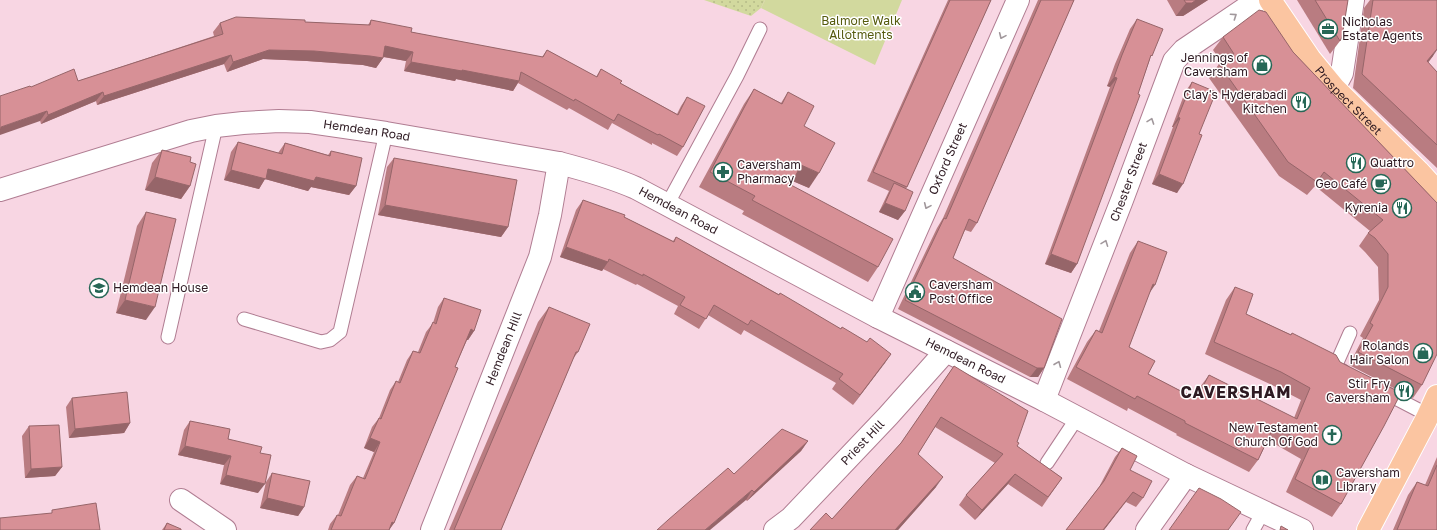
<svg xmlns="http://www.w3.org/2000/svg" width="1437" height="530" font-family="'Golos Text',sans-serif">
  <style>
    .park { fill: url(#park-dots) }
    .garden { fill: #d2d99e }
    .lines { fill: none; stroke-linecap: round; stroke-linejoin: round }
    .service-casing { stroke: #b07d92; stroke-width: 15 }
    .minor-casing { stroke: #b07d92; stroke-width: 24 }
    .tertiary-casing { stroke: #b07d92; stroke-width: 24 }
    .primary-casing { stroke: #fff; stroke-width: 24 }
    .service { stroke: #fff; stroke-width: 13 }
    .minor { stroke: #fff; stroke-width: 22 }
    .tertiary { stroke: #fff; stroke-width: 22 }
    .primary { stroke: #fbc5a1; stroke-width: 22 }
    .wall { fill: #b97c81 }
    .shaded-wall { fill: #966569 }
    .building { fill: #d79096; stroke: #966569 }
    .oneway { stroke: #a1989c }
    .labels { text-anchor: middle; stroke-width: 3; stroke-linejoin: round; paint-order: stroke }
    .park-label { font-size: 12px; fill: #555a0d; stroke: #fff }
    .poi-label { font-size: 12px; fill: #2e1a22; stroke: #fff; text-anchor: end }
    .street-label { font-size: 12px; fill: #2e1a22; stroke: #fff }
    .district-label { font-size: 16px; font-weight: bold; letter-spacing: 1px; fill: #2e1a22; stroke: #fff }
  </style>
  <defs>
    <pattern id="park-dots" width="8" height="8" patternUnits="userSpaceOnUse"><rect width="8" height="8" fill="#d2d99e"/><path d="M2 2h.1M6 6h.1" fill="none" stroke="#b5ba88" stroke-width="1.8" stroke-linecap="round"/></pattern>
  </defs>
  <rect width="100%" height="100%" fill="#f8d6e3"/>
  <polygon class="park" points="704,0 765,0 761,8 751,16"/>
  <polygon class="garden" points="765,0 902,0 875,65 761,8"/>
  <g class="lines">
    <defs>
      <g id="service">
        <polyline points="667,205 737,76 760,29"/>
        <polyline points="244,319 321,342 330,340 340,332 386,133"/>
        <polyline points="168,337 216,126"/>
        <polyline points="1343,371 1335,367 1350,333"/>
        <polyline points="1382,391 1428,415"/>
        <polyline points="1047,463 1077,418"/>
        <polyline points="1253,530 1263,512"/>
      </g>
      <g id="minor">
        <polyline points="1334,88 1342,73 1353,0"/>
        <path id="s1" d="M878,317l140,-317"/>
        <path id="s2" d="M1044,400l78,-200 52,-139 10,-11 74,-50"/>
        <polyline points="181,500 225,530"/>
        <path id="s3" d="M432,530l108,-273 10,-42 9,-52"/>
        <polyline points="1147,530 1186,475"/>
      </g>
      <g id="tertiary">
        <path id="s4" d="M0,190l191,-59 25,-5 27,-3 36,-2 31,1 76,11 173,30c27,7 52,14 77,25l242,129 166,83 142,75 116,55"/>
        <path id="s5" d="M775,530l16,-12 97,-102 58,-65"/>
      </g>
      <g id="primary">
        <path id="s6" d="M1270,0l40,59 24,29 84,83 19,21"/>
        <polyline points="1368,530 1426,420 1437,396"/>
      </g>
    </defs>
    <use href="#service" class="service-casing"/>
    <use href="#minor" class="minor-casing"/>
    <use href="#tertiary" class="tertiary-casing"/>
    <use href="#primary" class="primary-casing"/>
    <use href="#service" class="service"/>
    <use href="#minor" class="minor"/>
    <use href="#tertiary" class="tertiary"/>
    <use href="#primary" class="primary"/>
  </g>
  <g class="wall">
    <polygon points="948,0 991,0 906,189 905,211 898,220 879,212 889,191 867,181"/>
    <polygon points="1038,0 1074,0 977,223 971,232 965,230 953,258 1044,368 1038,377 1030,377 898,309 937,228 943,218"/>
    <polygon points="1167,0 1208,0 1183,16 1176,16"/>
    <polygon points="1297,0 1348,0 1340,41 1330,54"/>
    <polygon points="1370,0 1437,0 1433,56 1428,63 1437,72 1437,168 1353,88 1364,8"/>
    <polygon points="1137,19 1150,59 1077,264 1071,273 1045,264 1110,87 1107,86 1115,64 1130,29"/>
    <polygon points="371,20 411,32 542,57 547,50 596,77 601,69 620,83 677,114 681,106 687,97 683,147 677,156 652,143 652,145 612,123 608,130 569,108 567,110 518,83 513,91 456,79 455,81 404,71 406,61 383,57 383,58 376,68 363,65 307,61 263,59 227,72 224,64 97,105 96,101 41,124 31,87 78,81 214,36 213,32 220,23 305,22 368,25"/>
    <polygon points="1223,37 1293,52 1437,203 1422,385 1413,398 1349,365 1363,338 1360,336 1379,300 1378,267 1365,252 1359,246 1368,233 1370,231 1315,186 1307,195 1279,176 1209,78 1219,64 1222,63 1213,50"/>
    <polygon points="1192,82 1199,134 1177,193 1152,184 1173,127 1172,127 1185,92"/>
    <polygon points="754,89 781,103 788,92 804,126 809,188 793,181 791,185 878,267 868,282 742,214 744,211 699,187 744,104"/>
    <polygon points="238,142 278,153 285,143 328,155 331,151 356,186 349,195 311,187 308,191 265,179 259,189 224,180 231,152"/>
    <polygon points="162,150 190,162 190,186 181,199 145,190 152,163"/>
    <polygon points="394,158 508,227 501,237 378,215 387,167"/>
    <polygon points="583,200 624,217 673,241 676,237 841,329 891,354 853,405 832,389 836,383 744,330 741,335 708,315 699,329 674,314 678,306 637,284 636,285 603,269 602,271 560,257 576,210"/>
    <polygon points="146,212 146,320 116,313 137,226"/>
    <polygon points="1138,241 1149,294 1129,347 1148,374 1195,398 1200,387 1209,375 1294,418 1301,400 1272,385 1205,354 1226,300 1235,287 1246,314 1336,355 1341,504 1332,517 1286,492 1301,459 1268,440 1258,460 1249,472 1176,435 1177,434 1128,408 1127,411 1067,379 1087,342 1096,330 1099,331 1130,253"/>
    <polygon points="444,298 474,331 468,340 467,340 455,367 394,523 389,530 328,530 330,524 337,515 338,515 350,485 357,476 363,478 374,452 364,448 372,427 379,418 390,390 396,381 398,382 407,360 413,351 418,352 426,332 433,323 438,307"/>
    <polygon points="549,307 578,352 573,359 501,530 449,530 538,322"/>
    <polygon points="954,366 1017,442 1017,446 1062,478 1042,507 1008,484 975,520 959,505 966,495 995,463 935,427 918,454 936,487 898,530 810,530 832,519 901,443"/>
    <polygon points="72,398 130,423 124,433 69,438 66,407"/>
    <polygon points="190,421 260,453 258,493 220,484 224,465 178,455 184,430"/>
    <polygon points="29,426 62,467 55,476 25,478 22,436"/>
    <polygon points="808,441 801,451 747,501 746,500 734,474"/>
    <polygon points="1122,448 1130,470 1143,498 1136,507 1126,502 1104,530 1066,530 1099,487 1115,457"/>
    <polygon points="1437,457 1437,530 1393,530 1408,495 1417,482 1425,485"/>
    <polygon points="272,473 304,507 298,516 260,508 266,482"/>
    <polygon points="167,523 181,530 162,530"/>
  </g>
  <g class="shaded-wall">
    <polygon points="1196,0 1208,0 1183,16 1176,16 1186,3"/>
    <polygon points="385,46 413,52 406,61 379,56"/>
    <polygon points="1437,49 1437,50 1433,56 1417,75 1427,61"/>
    <polygon points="269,50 314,51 370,56 383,58 376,68 363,65 307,61 263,59 227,72 233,62"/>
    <polygon points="231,55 224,64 97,105 104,96"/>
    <polygon points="411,62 462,70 519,81 513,91 456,79 455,81 404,71"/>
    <polygon points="1114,77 1117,78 1110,87 1107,86"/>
    <polygon points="103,92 96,101 41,124 48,115"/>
    <polygon points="47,111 40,121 0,135 0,129 1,127"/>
    <polygon points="1178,117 1180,118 1173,127 1172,127"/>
    <polygon points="801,165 819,173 809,188 790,180"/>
    <polygon points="268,169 316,177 356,186 349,195 311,187 308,191 265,179 259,189 224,180 231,170"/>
    <polygon points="1159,174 1183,184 1177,193 1152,184"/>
    <polygon points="155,177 190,186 181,199 145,190"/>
    <polygon points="885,203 905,211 898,220 879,212"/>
    <polygon points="385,205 508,227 501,237 378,215"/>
    <polygon points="566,247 608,262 602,271 560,257"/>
    <polygon points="1051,254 1077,264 1071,273 1045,264"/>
    <polygon points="1153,284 1155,285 1146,298"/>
    <polygon points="125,300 155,307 146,320 116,313"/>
    <polygon points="471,329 474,331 468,340 464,339"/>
    <polygon points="891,354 885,363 853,405 860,395"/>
    <polygon points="1037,368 1044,368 1038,377 1030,377"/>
    <polygon points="130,423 124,433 69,438 75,429"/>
    <polygon points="370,438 380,442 374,452 364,448"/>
    <polygon points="808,441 801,451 747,501 754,492"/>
    <polygon points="185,446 231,456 224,465 178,455"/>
    <polygon points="62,467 55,476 25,478 31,469"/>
    <polygon points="1015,474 1008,484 975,520 982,510"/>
    <polygon points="226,475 265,484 258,493 220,484"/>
    <polygon points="943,477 936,487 898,530 895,530"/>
    <polygon points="752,490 746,500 710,530 705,530"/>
    <polygon points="1133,492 1104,530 1103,530"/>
    <polygon points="267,498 304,507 298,516 260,508"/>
    <polygon points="392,522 394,523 389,530 386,530"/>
  </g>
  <g class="building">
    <polygon points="950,0 991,0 907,187 873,172"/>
    <polygon points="1041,0 1074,0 977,223 969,219 953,258 1062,319 1044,368 1037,368 905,300 944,218 946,219"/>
    <polygon points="1184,0 1196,0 1192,3 1186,3"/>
    <polygon points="1315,0 1348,0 1342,37 1340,41"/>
    <polygon points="1373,0 1437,0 1437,49 1427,61 1437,72 1437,145 1362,74"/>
    <polygon points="1259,10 1266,12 1293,52 1437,203 1437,354 1422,385 1358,352 1373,325 1370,323 1388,287 1388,254 1375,238 1368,233 1383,220 1324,172 1317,182 1288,162 1219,64 1234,54 1223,37"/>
    <polygon points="236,17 305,20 305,22 370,25 371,20 412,28 411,32 543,57 547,50 597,77 601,69 622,81 620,83 678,115 687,97 705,106 683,147 659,134 658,135 618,114 614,121 575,99 574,101 521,72 519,81 462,70 462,71 411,62 413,52 385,46 383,58 370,56 314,51 269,50 233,62 231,55 104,96 103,92 48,115 47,111 1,127 1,129 0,129 0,96 30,86 31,87 74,69 78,81 223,34 220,23"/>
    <polygon points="1137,19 1163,29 1152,56 1151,55 1138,94 1140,95 1077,264 1051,254 1117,78 1114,77 1122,55"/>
    <polygon points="1192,82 1216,92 1199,134 1202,135 1183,184 1159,174 1180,118 1178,117"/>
    <polygon points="754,89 782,104 788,92 814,106 804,126 835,143 819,173 801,165 791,185 893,239 878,267 752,200 755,196 710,172"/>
    <polygon points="238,142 282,154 285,143 330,156 331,151 362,158 356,186 316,177 314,181 268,169 266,179 231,170"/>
    <polygon points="162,150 191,157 190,162 196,164 190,186 155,177"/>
    <polygon points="394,158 517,180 508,227 385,205"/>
    <polygon points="894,183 913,192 905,211 885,203"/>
    <polygon points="583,200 625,215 624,217 674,242 676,237 779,295 780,293 841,329 842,327 867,342 870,338 891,354 860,395 839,379 843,374 751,320 748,325 714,305 706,319 680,305 685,297 643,274 643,276 609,259 608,262 566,247"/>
    <polygon points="146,212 176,219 155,307 125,300"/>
    <polygon points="1138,241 1167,252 1155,285 1153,284 1129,347 1155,361 1148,374 1196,399 1209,375 1297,419 1310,388 1281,372 1214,342 1235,287 1253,294 1246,314 1291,335 1292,333 1336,355 1340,362 1401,393 1384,426 1341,504 1295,479 1310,446 1274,426 1258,460 1185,423 1185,421 1137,396 1135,399 1076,367 1096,330 1102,333"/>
    <polygon points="444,298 481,310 474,331 471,329 455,367 458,368 394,523 392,522 389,530 331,530 337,515 341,516 357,476 365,479 380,442 370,438 379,418 381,419 396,381 400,383 413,351 420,353 433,322 436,324"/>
    <polygon points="549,307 590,324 578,352 576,352 501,530 454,530"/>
    <polygon points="954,366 1028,411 1017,442 1019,443 1017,446 1062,478 1048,497 1015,474 982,510 966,495 1003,454 941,417 918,454 943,477 895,530 810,530 826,513 832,519 901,443"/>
    <polygon points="127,392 130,423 75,429 72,398"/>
    <polygon points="190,421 230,429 228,439 262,447 260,453 271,455 265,484 226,475 231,456 185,446"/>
    <polygon points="59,425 62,467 31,469 29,426"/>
    <polygon points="782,429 808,441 754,492 752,490 705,530 657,530 668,520 728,468 734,474"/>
    <polygon points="1122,448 1137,456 1130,470 1152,481 1143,498 1133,492 1103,530 1066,530 1104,481"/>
    <polygon points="1437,465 1437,530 1397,530 1417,482 1428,486"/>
    <polygon points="272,473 310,481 304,507 267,498"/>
    <polygon points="1199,488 1221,499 1241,512 1228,530 1169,530"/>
    <polygon points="96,503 100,530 0,530 0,518 52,513 52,510"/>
    <polygon points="167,523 181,529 181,530 164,530"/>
    <polygon points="1281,526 1288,530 1280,530"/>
  </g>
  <defs><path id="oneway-chevron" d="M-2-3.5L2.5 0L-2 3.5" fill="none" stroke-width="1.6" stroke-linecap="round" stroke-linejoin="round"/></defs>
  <g class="oneway">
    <use href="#oneway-chevron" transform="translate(1234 16) rotate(-34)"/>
    <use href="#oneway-chevron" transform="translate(1002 36) rotate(114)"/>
    <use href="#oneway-chevron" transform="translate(1151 121) rotate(-70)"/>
    <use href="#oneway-chevron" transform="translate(927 206) rotate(114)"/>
    <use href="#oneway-chevron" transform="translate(1105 243) rotate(-69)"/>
    <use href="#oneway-chevron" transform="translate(1058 364) rotate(-68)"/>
  </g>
  <defs>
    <symbol id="office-ring" viewBox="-11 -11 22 22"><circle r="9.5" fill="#fff" stroke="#266756" stroke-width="1.5"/><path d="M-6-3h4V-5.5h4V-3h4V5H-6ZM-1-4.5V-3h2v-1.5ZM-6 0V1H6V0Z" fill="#266756"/></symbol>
    <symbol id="shop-ring" viewBox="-11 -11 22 22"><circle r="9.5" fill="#fff" stroke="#266756" stroke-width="1.5"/><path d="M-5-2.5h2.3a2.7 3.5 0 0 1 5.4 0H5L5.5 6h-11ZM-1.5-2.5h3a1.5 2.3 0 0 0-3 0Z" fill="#266756"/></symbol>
    <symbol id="restaurant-ring" viewBox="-11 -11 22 22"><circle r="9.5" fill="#fff" stroke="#266756" stroke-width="1.5"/><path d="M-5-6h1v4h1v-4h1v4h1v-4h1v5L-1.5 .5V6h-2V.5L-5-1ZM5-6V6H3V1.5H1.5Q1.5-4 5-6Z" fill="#266756"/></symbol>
    <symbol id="pharmacy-ring" viewBox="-11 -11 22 22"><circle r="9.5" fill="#fff" stroke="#266756" stroke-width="1.5"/><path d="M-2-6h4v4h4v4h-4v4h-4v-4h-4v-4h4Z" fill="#266756"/></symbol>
    <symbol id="cafe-ring" viewBox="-11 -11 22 22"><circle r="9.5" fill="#fff" stroke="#266756" stroke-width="1.5"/><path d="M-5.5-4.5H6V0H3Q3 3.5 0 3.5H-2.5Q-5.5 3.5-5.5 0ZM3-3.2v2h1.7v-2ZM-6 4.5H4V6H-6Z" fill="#266756"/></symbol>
    <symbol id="school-ring" viewBox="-11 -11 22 22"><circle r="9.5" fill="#fff" stroke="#266756" stroke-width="1.5"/><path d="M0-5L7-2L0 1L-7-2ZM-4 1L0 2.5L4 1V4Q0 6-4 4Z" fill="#266756"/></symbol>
    <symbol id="civic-ring" viewBox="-11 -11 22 22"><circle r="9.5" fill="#fff" stroke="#266756" stroke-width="1.5"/><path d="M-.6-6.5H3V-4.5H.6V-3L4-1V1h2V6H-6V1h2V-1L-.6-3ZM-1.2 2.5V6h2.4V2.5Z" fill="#266756"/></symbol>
    <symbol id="church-ring" viewBox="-11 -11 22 22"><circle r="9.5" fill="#fff" stroke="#266756" stroke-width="1.5"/><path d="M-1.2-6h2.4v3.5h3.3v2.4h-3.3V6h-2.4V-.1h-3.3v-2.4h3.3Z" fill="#266756"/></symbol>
    <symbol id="library-ring" viewBox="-11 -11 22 22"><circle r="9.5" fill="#fff" stroke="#266756" stroke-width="1.5"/><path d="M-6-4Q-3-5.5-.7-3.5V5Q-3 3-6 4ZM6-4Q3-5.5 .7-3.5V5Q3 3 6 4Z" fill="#266756"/></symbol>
  </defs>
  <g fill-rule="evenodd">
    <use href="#office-ring" x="1317" y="18" width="22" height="22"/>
    <use href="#shop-ring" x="1251" y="54" width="22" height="22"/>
    <use href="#restaurant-ring" x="1290" y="91" width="22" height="22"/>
    <use href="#restaurant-ring" x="1345" y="152" width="22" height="22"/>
    <use href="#pharmacy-ring" x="712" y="161" width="22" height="22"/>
    <use href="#cafe-ring" x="1370" y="173" width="22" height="22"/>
    <use href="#restaurant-ring" x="1391" y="197" width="22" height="22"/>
    <use href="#school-ring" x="88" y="277" width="22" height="22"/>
    <use href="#civic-ring" x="904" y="281" width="22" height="22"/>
    <use href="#shop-ring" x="1412" y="342" width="22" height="22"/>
    <use href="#restaurant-ring" x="1393" y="380" width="22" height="22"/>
    <use href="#church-ring" x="1321" y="424" width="22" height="22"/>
    <use href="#library-ring" x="1311" y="469" width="22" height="22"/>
  </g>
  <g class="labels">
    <g class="park-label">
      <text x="861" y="25">Balmore Walk<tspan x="861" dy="14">Allotments</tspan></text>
    </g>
    <g class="poi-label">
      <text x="1342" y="26" text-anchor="start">Nicholas<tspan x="1342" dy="14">Estate Agents</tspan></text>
      <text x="1248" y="62">Jennings of<tspan x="1248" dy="14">Caversham</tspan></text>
      <text x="1287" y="99">Clay's Hyderabadi<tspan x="1287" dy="14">Kitchen</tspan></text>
      <text x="1370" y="167" text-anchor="start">Quattro</text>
      <text x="737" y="169" text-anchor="start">Caversham<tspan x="737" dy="14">Pharmacy</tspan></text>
      <text x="1367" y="188">Geo Café</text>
      <text x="1388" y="212">Kyrenia</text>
      <text x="929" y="289" text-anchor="start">Caversham<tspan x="929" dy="14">Post Office</tspan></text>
      <text x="113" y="292" text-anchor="start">Hemdean House</text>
      <text x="1409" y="350">Rolands<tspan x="1409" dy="14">Hair Salon</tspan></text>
      <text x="1390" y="388">Stir Fry<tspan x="1390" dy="14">Caversham</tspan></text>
      <text x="1318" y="432">New Testament<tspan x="1318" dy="14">Church Of God</tspan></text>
      <text x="1336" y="477" text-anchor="start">Caversham<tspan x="1336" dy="14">Library</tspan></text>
    </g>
    <g class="street-label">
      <text dy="4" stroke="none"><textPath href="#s6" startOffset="128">Prospect Street</textPath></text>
      <text dy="4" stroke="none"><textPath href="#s4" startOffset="377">Hemdean Road</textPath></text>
      <text dy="4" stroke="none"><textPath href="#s1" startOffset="173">Oxford Street</textPath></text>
      <text dy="4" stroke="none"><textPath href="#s2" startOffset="234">Chester Street</textPath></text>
      <text dy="4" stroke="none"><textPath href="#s4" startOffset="701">Hemdean Road</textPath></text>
      <text dy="4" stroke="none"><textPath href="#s3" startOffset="195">Hemdean Hill</textPath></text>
      <text dy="4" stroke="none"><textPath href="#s4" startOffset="1025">Hemdean Road</textPath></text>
      <text dy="4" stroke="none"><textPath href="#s5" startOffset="124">Priest Hill</textPath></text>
    </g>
    <g class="district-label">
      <text x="1236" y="398">CAVERSHAM</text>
    </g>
  </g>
</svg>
